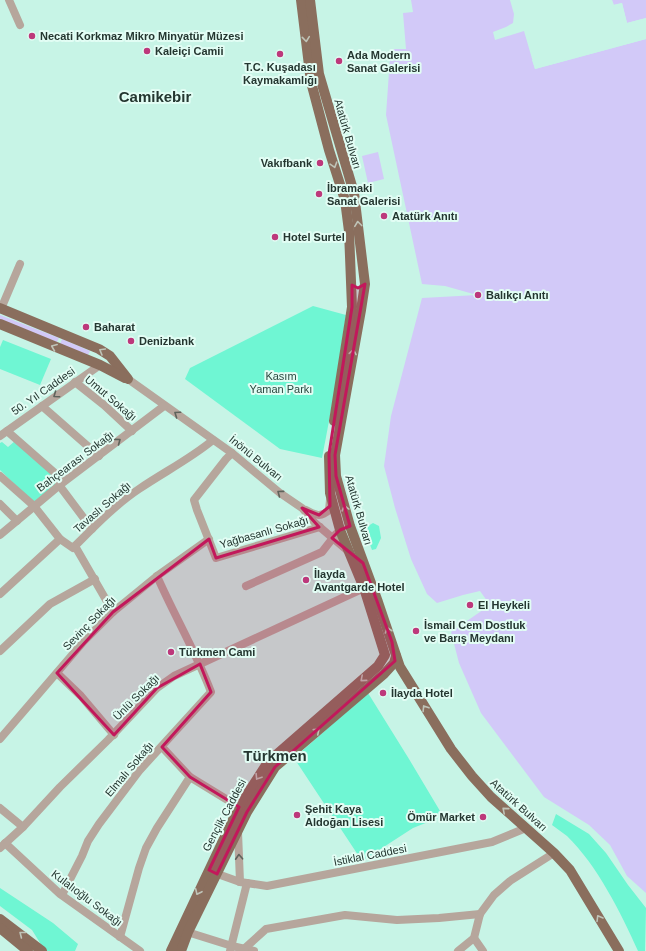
<svg xmlns="http://www.w3.org/2000/svg" width="646" height="951" font-family="Helvetica,sans-serif">
  <style>
    .green { fill: #6ff6d3 }
    .water { fill: #d2c9f8 }
    .pier { fill: #c7f4e6 }
    .lines { fill: none; stroke-linecap: round; stroke-linejoin: round }
    .minor { stroke: #b6a69c; stroke-width: 8 }
    .major { stroke: #8a6e5d; stroke-width: 10 }
    .oneway { stroke: #bfc4b8 }
    .oneway2 { stroke: #5e635b }
    .marked { fill: #c2185b; fill-opacity: 0.2; stroke: #c2185b; stroke-width: 3; stroke-linejoin: round }
    .poi-dot { fill: #bd387b; stroke: #e2fdf4; stroke-width: 1.5 }
    .labels { text-anchor: middle; stroke-width: 4; stroke-linejoin: round; paint-order: stroke }
    .poi-label { font-size: 11px; font-weight: bold; fill: #243630; stroke: #e2fdf4; text-anchor: start }
    .street-label { font-size: 11px; fill: #243630; stroke: #e2fdf4 }
    .park-label { font-size: 11px; fill: #2b4840; stroke: #e2fdf4 }
    .district-label { font-size: 15px; font-weight: bold; fill: #243630; stroke: #e2fdf4 }
  </style>
  <rect width="100%" height="100%" fill="#c7f4e6"/>
  <g class="green">
    <polygon points="313,306 346,315 333,400 322,458 280,449 185,379 190,368"/>
    <polygon points="3,340 51,359 40,385 0,369 0,347"/>
    <polygon points="15,441 60,481 34,503 0,470 0,443 2,442 8,447"/>
    <polygon points="373,523 379,526 381,538 376,549 372,550 365,531 368,526"/>
    <polygon points="368,693 409,759 443,816 413,828 362,861 294,758"/>
    <path d="M556,814l33,20 17,19 22,32 18,23 -1,43h-7c-17,-38 -41,-86 -71,-115 -5,-4 -10,-7 -15,-11z"/>
    <polygon points="0,888 53,923 78,944 75,951 45,951 32,930 0,906"/>
  </g>
  <g class="water">
    <polygon points="411,0 510,0 514,14 513,23 506,27 493,32 495,40 524,31 535,69 646,39 646,893 627,876 610,845 589,825 544,797 481,713 459,663 451,632 490,605 480,591 463,595 437,603 427,594 411,559 395,508 384,466 391,416 422,298 477,295 445,286 422,284 386,115 390,58 393,49 406,49 403,13 413,12"/>
    <polygon points="612,0 646,0 646,18 627,23 622,3 613,5"/>
    <polygon points="378,152 384,179 368,183 362,156"/>
    <polygon points="0,315 59,338 57,342 0,320"/>
    <polygon points="62,339 90,351 88,355 60,344"/>
  </g>
  <g class="pier">
    <polygon points="610,0 612,0 614,5 622,3 627,23 646,18 646,20 626,25 621,6 612,7"/>
    <polygon points="646,37 646,39 535,69 532,60 534,60 536,67"/>
  </g>
  <g class="lines">
    <g class="minor">
      <polyline points="9,0 20,25"/>
      <polyline points="1,309 20,264"/>
      <polyline points="128,379 232,453 280,493 302,508 315,523 348,551"/>
      <polyline points="75,382 104,405 132,431"/>
      <polyline points="42,406 99,456"/>
      <polyline points="7,431 64,481"/>
      <polyline points="0,436 100,365"/>
      <polyline points="232,453 226,459 194,500 197,510 216,558 320,527"/>
      <path d="M0,476l34,30 26,33 13,9c21,-21 42,-43 66,-59 25,-17 51,-30 74,-49"/>
      <polyline points="59,485 92,529"/>
      <polyline points="0,504 17,521"/>
      <path d="M306,510c9,5 15,8 23,0l1,-10"/>
      <polyline points="0,535 61,484 164,406"/>
      <polyline points="75,546 113,612"/>
      <polyline points="246,586 322,552 336,534"/>
      <polyline points="0,594 60,539"/>
      <polyline points="0,651 50,604 95,579"/>
      <polyline points="57,673 81,696 114,735"/>
      <polyline points="0,739 84,641 113,612 157,576 209,539"/>
      <polyline points="162,747 190,777"/>
      <polyline points="0,808 23,827"/>
      <polyline points="238,832 240,882"/>
      <polyline points="5,843 60,894 140,951"/>
      <polyline points="0,848 23,827 60,787 108,740 157,688 174,676 364,588"/>
      <polyline points="212,872 240,882 267,886 492,842 526,828"/>
      <path d="M62,895l20,-39 6,-15 11,-17 40,-53 72,-79c-15,-40 -37,-77 -54,-116"/>
      <polyline points="184,931 232,946 254,951"/>
      <polyline points="120,937 139,868 146,848 157,828 190,777 239,807"/>
      <polyline points="474,938 483,951"/>
      <polyline points="244,949 266,929 345,915 397,920 439,918 480,914"/>
      <polyline points="230,951 247,883"/>
      <polyline points="458,951 474,938 480,914 494,895 510,881 554,853"/>
    </g>
    <g class="major">
      <polyline points="301,0 311,82 329,150 345,200 349,231 352,307 334,421"/>
      <polyline points="310,0 319,74 354,193 364,276 365,284 361,310 335,455 336,476 350,526 378,602 400,667 451,749 472,776 491,797 554,853 570,870 619,951"/>
      <polyline points="0,308 99,349 110,356 128,379"/>
      <polyline points="0,324 100,365 125,378"/>
      <polyline points="0,919 42,951"/>
      <polyline points="0,928 28,951"/>
      <polyline points="171,951 239,807 268,762 378,666 385,655 364,588 340,530 330,493 329,456"/>
      <polyline points="181,951 188,932 247,812 275,767 384,674 394,663 396,656"/>
    </g>
  </g>
  <defs><path id="oneway-chevron" d="M-2-3.5L2.5 0L-2 3.5" fill="none" stroke-width="1.6" stroke-linecap="round" stroke-linejoin="round"/></defs>
  <g class="oneway">
    <use href="#oneway-chevron" transform="translate(306 39) rotate(84)"/>
    <use href="#oneway-chevron" transform="translate(334 165) rotate(73)"/>
    <use href="#oneway-chevron" transform="translate(358 224) rotate(-97)"/>
    <use href="#oneway-chevron" transform="translate(54 347) rotate(-158)"/>
    <use href="#oneway-chevron" transform="translate(102 351) rotate(-150)"/>
    <use href="#oneway-chevron" transform="translate(353 352) rotate(-80)"/>
    <use href="#oneway-chevron" transform="translate(345 508) rotate(-105)"/>
    <use href="#oneway-chevron" transform="translate(388 630) rotate(-109)"/>
    <use href="#oneway-chevron" transform="translate(363 679) rotate(139)"/>
    <use href="#oneway-chevron" transform="translate(425 708) rotate(-122)"/>
    <use href="#oneway-chevron" transform="translate(317 731) rotate(-40)"/>
    <use href="#oneway-chevron" transform="translate(258 777) rotate(122)"/>
    <use href="#oneway-chevron" transform="translate(505 810) rotate(-139)"/>
    <use href="#oneway-chevron" transform="translate(198 892) rotate(115)"/>
    <use href="#oneway-chevron" transform="translate(599 918) rotate(-121)"/>
    <use href="#oneway-chevron" transform="translate(22 934) rotate(-142)"/>
  </g>
  <g class="oneway2">
    <use href="#oneway-chevron" transform="translate(56 395) rotate(145)"/>
    <use href="#oneway-chevron" transform="translate(177 414) rotate(-145)"/>
    <use href="#oneway-chevron" transform="translate(118 441) rotate(-37)"/>
    <use href="#oneway-chevron" transform="translate(280 493) rotate(-143)"/>
    <use href="#oneway-chevron" transform="translate(239 857) rotate(-93)"/>
  </g>
  <path class="marked" d="M365,284l-30,171 1,21 14,50 -10,4 -8,8 31,25 29,79 3,19 -120,106 -28,45 -30,62 -8,-4 30,-63 -49,-30 -28,-30 49,-55 -11,-28 -43,24 -43,47 -57,-62 56,-61 96,-73 7,19 103,-31 -17,-19 17,7 11,-9 -1,-52 23,-147v-22l6,3z"/>
  <g class="poi-dot">
    <circle cx="32" cy="36" r="4"/>
    <circle cx="147" cy="51" r="4"/>
    <circle cx="280" cy="54" r="4"/>
    <circle cx="339" cy="61" r="4"/>
    <circle cx="320" cy="163" r="4"/>
    <circle cx="319" cy="194" r="4"/>
    <circle cx="384" cy="216" r="4"/>
    <circle cx="275" cy="237" r="4"/>
    <circle cx="478" cy="295" r="4"/>
    <circle cx="86" cy="327" r="4"/>
    <circle cx="131" cy="341" r="4"/>
    <circle cx="306" cy="580" r="4"/>
    <circle cx="470" cy="605" r="4"/>
    <circle cx="416" cy="631" r="4"/>
    <circle cx="171" cy="652" r="4"/>
    <circle cx="383" cy="693" r="4"/>
    <circle cx="297" cy="815" r="4"/>
    <circle cx="483" cy="817" r="4"/>
  </g>
  <g class="labels">
    <g class="poi-label">
      <text x="40" y="40">Necati Korkmaz Mikro Minyatür Müzesi</text>
      <text x="155" y="55">Kaleiçi Camii</text>
      <text x="347" y="59">Ada Modern<tspan x="347" dy="13">Sanat Galerisi</tspan></text>
      <text x="280" y="71" text-anchor="middle">T.C. Kuşadası<tspan x="280" dy="13">Kaymakamlığı</tspan></text>
      <text x="312" y="167" text-anchor="end">Vakıfbank</text>
      <text x="327" y="192">İbramaki<tspan x="327" dy="13">Sanat Galerisi</tspan></text>
      <text x="392" y="220">Atatürk Anıtı</text>
      <text x="283" y="241">Hotel Surtel</text>
      <text x="486" y="299">Balıkçı Anıtı</text>
      <text x="94" y="331">Baharat</text>
      <text x="139" y="345">Denizbank</text>
      <text x="314" y="578">İlayda<tspan x="314" dy="13">Avantgarde Hotel</tspan></text>
      <text x="478" y="609">El Heykeli</text>
      <text x="424" y="629">İsmail Cem Dostluk<tspan x="424" dy="13">ve Barış Meydanı</tspan></text>
      <text x="179" y="656">Türkmen Cami</text>
      <text x="391" y="697">İlayda Hotel</text>
      <text x="305" y="813">Şehit Kaya<tspan x="305" dy="13">Aldoğan Lisesi</tspan></text>
      <text x="475" y="821" text-anchor="end">Ömür Market</text>
    </g>
    <g class="street-label">
      <text transform="translate(348 134) rotate(74)" y="4">Atatürk Bulvarı</text>
      <text transform="translate(43 391) rotate(-35)" y="4">50. Yıl Caddesi</text>
      <text transform="translate(111 398) rotate(40)" y="4">Umut Sokağı</text>
      <text transform="translate(256 458) rotate(39)" y="4">İnönü Bulvarı</text>
      <text transform="translate(75 461) rotate(-37)" y="4">Bahçearası Sokağı</text>
      <text transform="translate(102 507) rotate(-41)" y="4">Tavaslı Sokağı</text>
      <text transform="translate(359 510) rotate(74)" y="4">Atatürk Bulvarı</text>
      <text transform="translate(264 532) rotate(-16)" y="4">Yağbasanlı Sokağı</text>
      <text transform="translate(89 623) rotate(-46)" y="4">Sevinç Sokağı</text>
      <text transform="translate(136 697) rotate(-45)" y="4">Ünlü Sokağı</text>
      <text transform="translate(129 769) rotate(-50)" y="4">Elmalı Sokağı</text>
      <text transform="translate(519 805) rotate(42)" y="4">Atatürk Bulvarı</text>
      <text transform="translate(224 815) rotate(-62)" y="4">Gençlik Caddesi</text>
      <text transform="translate(370 855) rotate(-11)" y="4">İstiklal Caddesi</text>
      <text transform="translate(87 898) rotate(37)" y="4">Kulalıoğlu Sokağı</text>
    </g>
    <g class="park-label">
      <text x="281" y="380">Kasım<tspan x="281" dy="13">Yaman Parkı</tspan></text>
    </g>
    <g class="district-label">
      <text x="155" y="102">Camikebir</text>
      <text x="275" y="761">Türkmen</text>
    </g>
  </g>
</svg>
